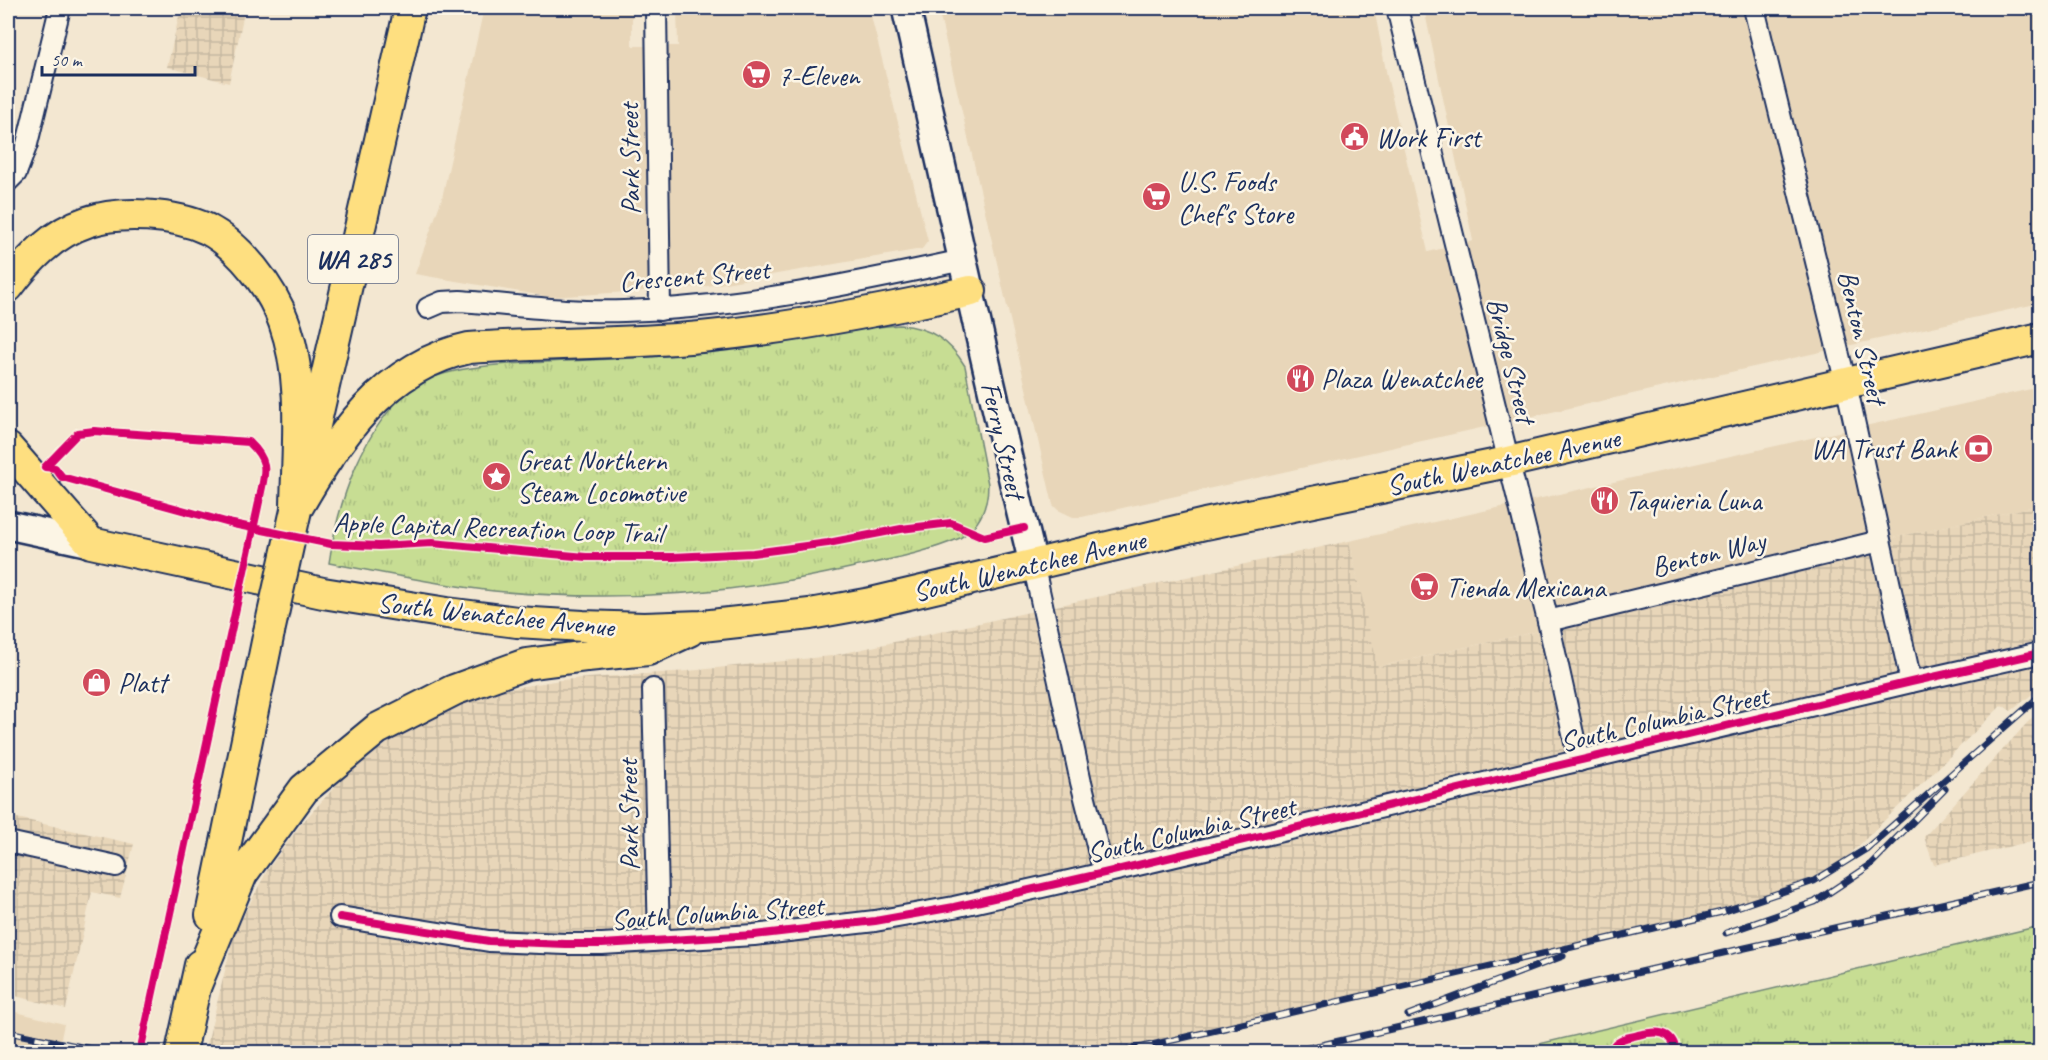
<svg xmlns="http://www.w3.org/2000/svg" width="2048" height="1060" font-family="Caveat,sans-serif">
  <style>
    .built { fill: #e8d6b9 }
    .industrial { fill: url(#industrial-grid) }
    .park { fill: url(#park-tufts); stroke: #718678; stroke-width: 1.5 }
    .lines { fill: none; stroke-linecap: round; stroke-linejoin: round }
    .minor-casing { stroke: #1b2f5e; stroke-width: 24 }
    .secondary-casing { stroke: #1b2f5e; stroke-width: 32 }
    .primary-casing { stroke: #1b2f5e; stroke-width: 34 }
    .minor { stroke: #fcf5e5; stroke-width: 20 }
    .secondary { stroke: #fcf5e5; stroke-width: 27 }
    .primary { stroke: #fedf80; stroke-width: 30 }
    .rail-casing { stroke: #1b2f5e; stroke-width: 7 }
    .rail { stroke: #fcf5e5; stroke-width: 4.5; stroke-dasharray: 14; stroke-linecap: butt }
    .primary-bridge-casing { stroke: #1b2f5e; stroke-width: 34; stroke-linecap: butt }
    .primary-bridge { stroke: #fedf80; stroke-width: 30 }
    .cycleway-casing { stroke: #fcf5e5; stroke-width: 11 }
    .cycleway { stroke: #d6006c; stroke-width: 8 }
    .labels { text-anchor: middle; stroke-width: 5; stroke-linejoin: round; paint-order: stroke }
    .shield { fill: #fcf5e5; stroke: #5e6a86; stroke-width: 1.5 }
    .shield-label { font-size: 27px; font-weight: bold; fill: #1b2f5e }
    .poi-label { font-size: 28px; fill: #1b2f5e; stroke: #fcf5e5; text-anchor: start }
    .street-label { font-size: 28px; fill: #1b2f5e; stroke: #fcf5e5 }
  </style>
  <defs>
    <pattern id="industrial-grid" width="8" height="8" patternUnits="userSpaceOnUse" patternTransform="scale(1.5)"><rect width="8" height="8" fill="#e8d6b9"/><path d="M0 4h8M4 0v8" fill="none" stroke="#c6b8a1"/></pattern>
    <pattern id="park-tufts" width="24" height="20" patternUnits="userSpaceOnUse" patternTransform="scale(1.5)"><rect width="24" height="20" fill="#c7dd93"/><path d="M3 7l-1-3M5 7V3M7 7l1-3M15 17l-1-3M17 17v-4M19 17l1-3" fill="none" stroke="#aabe81"/></pattern>
  </defs>
  <rect width="100%" height="100%" fill="#f3e7d1"/>
  <filter id="ink" filterUnits="userSpaceOnUse"><feTurbulence type="fractalNoise" baseFrequency=".0167" numOctaves="2"/><feDisplacementMap in="SourceGraphic" scale="12" xChannelSelector="R" yChannelSelector="G"/><feConvolveMatrix kernelMatrix="1 2 1 2 8 2 1 2 1" color-interpolation-filters="sRGB"/></filter>
  <g filter="url(#ink)">
    <g class="built">
      <polygon points="484,8 632,8 632,46 678,46 677,8 869,8 928,241 922,249 702,287 550,297 415,274 442,198"/>
      <polygon points="938,8 1374,8 1387,76 1428,252 1473,241 1424,8 2040,8 2040,303 1082,517 1073,517 1058,510 1053,505"/>
      <polygon points="2040,387 2040,505 1564,612 1566,625 1377,667 1349,541"/>
      <polygon points="8,1010 64,1024 58,1052 8,1052"/>
    </g>
    <g class="industrial">
      <polygon points="181,8 245,8 229,83 167,67"/>
      <polygon points="2040,505 2040,688 2011,711 2002,705 1833,871 1726,909 1109,1052 205,1052 232,942 242,918 268,869 302,823 342,779 391,740 445,710 501,690 560,680 688,671 831,656 1349,541 1378,667 1566,625 1563,612"/>
      <polygon points="2040,711 2040,839 1934,865 1924,837 2027,723"/>
      <polygon points="8,816 134,844 120,898 92,892 66,1009 8,994"/>
    </g>
    <g class="park">
      <path d="M900,325c30,2 50,16 65,41l23,118c0,24 -8,42 -28,54 -34,15 -74,22 -110,30 -116,27 -237,34 -356,23 -55,-6 -110,-18 -165,-28 9,-61 34,-138 85,-176 31,-22 96,-23 133,-25 55,-3 110,-4 164,-10 63,-7 126,-23 189,-27z"/>
      <polygon points="2040,926 2040,1052 1505,1052"/>
    </g>
    <g class="lines">
      <defs>
        <g id="minor">
          <polyline points="656,8 660,310"/>
          <polyline points="1397,8 1548,621 1579,761"/>
          <polyline points="1754,8 1846,384 1911,682"/>
          <polyline points="8,181 16,173 27,144 60,8"/>
          <path d="M428,308l14,-6 18,-1c54,4 110,12 164,10 116,-3 227,-27 339,-51"/>
          <polyline points="1033,563 1081,782 1104,873"/>
          <polyline points="1548,621 1880,541"/>
          <polyline points="653,689 659,940"/>
          <polyline points="8,842 116,866"/>
          <polyline points="340,917 489,941 566,944 602,944 754,935 875,921 954,907 1104,873 1911,682 2040,653"/>
        </g>
        <g id="secondary">
          <path d="M906,8c42,185 82,371 127,555"/>
          <polyline points="8,525 91,543"/>
        </g>
        <g id="primary">
          <path d="M8,287c20,-27 45,-54 79,-65 33,-12 88,-8 120,7 33,17 65,59 77,93 21,58 13,125 12,185"/>
          <polyline points="8,448 91,543 323,593 447,613 517,622 583,626 644,628 702,626 810,614 871,603 1205,524 1508,462 2040,338"/>
          <polyline points="309,452 410,8"/>
          <path d="M296,510c41,-71 87,-144 173,-162 78,-5 155,-4 232,-11 92,-9 180,-26 270,-46"/>
          <polyline points="211,915 269,632"/>
          <polyline points="196,985 242,874 304,789 377,729 454,690 526,664 587,656 648,650 689,631"/>
          <polyline points="181,1052 200,965"/>
        </g>
      </defs>
      <use href="#minor" class="minor-casing"/>
      <use href="#secondary" class="secondary-casing"/>
      <use href="#primary" class="primary-casing"/>
      <use href="#minor" class="minor"/>
      <use href="#secondary" class="secondary"/>
      <use href="#primary" class="primary"/>
      <defs>
        <g id="rail">
          <polyline points="1726,933 1815,902 1869,866 1945,789"/>
          <polyline points="1408,1015 1563,956"/>
          <polyline points="8,1032 106,1052"/>
          <polyline points="1111,1052 1143,1047 1722,912 1814,881 1866,849 2040,696"/>
          <polyline points="1291,1052 1745,948 2040,882"/>
        </g>
      </defs>
      <use href="#rail" class="rail-casing"/>
      <use href="#rail" class="rail"/>
      <defs>
        <polyline id="primary-bridge" points="269,632 296,510"/>
      </defs>
      <use href="#primary-bridge" class="primary-bridge-casing"/>
      <use href="#primary-bridge" class="primary-bridge"/>
      <defs>
        <g id="cycleway">
          <polyline points="340,917 489,941 566,944 602,944 754,935 875,921 954,907 1104,873 1911,682 2040,653"/>
          <path d="M140,1052c40,-183 79,-367 119,-550 5,-29 13,-38 -10,-60l-155,-11 -16,2 -33,34 10,1 7,9 171,47 98,20 48,2 53,-3 154,14h87l80,-4 75,-10 73,-14 50,-6 33,14 40,-9"/>
          <path d="M1610,1052c2,-4 4,-9 9,-11 5,-4 13,-4 19,-6 17,-4 35,-6 38,17"/>
        </g>
      </defs>
      <use href="#cycleway" class="cycleway-casing"/>
      <use href="#cycleway" class="cycleway"/>
    </g>
  </g>
  <defs>
    <symbol id="supermarket-disc" viewBox="-11 -11 22 22"><circle r="9.5" fill="#d1495b" stroke="#fcf5e5"/><path d="M-6-5.5h2.5l.6 2H6L4.5 2H-2.5L-4.4-4H-6ZM-1.5 3.2a1.3 1.3 0 1 0 .1 0ZM3 3.2a1.3 1.3 0 1 0 .1 0Z" fill="#fff"/></symbol>
    <symbol id="civic-disc" viewBox="-11 -11 22 22"><circle r="9.5" fill="#d1495b" stroke="#fcf5e5"/><path d="M-.6-6.5H3V-4.5H.6V-3L4-1V1h2V6H-6V1h2V-1L-.6-3ZM-1.2 2.5V6h2.4V2.5Z" fill="#fff"/></symbol>
    <symbol id="restaurant-disc" viewBox="-11 -11 22 22"><circle r="9.5" fill="#d1495b" stroke="#fcf5e5"/><path d="M-5-6h1v4h1v-4h1v4h1v-4h1v5L-1.5 .5V6h-2V.5L-5-1ZM5-6V6H3V1.5H1.5Q1.5-4 5-6Z" fill="#fff"/></symbol>
    <symbol id="bank-disc" viewBox="-11 -11 22 22"><circle r="9.5" fill="#d1495b" stroke="#fcf5e5"/><path d="M-6-4H6V4H-6ZM0-2.3a2.3 2.3 0 1 0 0 4.6a2.3 2.3 0 1 0 0-4.6Z" fill="#fff"/></symbol>
    <symbol id="sight-disc" viewBox="-11 -11 22 22"><circle r="9.5" fill="#d1495b" stroke="#fcf5e5"/><path d="M0-6L1.8-2.2L6-1.7L2.9 1.2L3.7 5.4L0 3.3L-3.7 5.4L-2.9 1.2L-6-1.7L-1.8-2.2Z" fill="#fff"/></symbol>
    <symbol id="shop-disc" viewBox="-11 -11 22 22"><circle r="9.5" fill="#d1495b" stroke="#fcf5e5"/><path d="M-5-2.5h2.3a2.7 3.5 0 0 1 5.4 0H5L5.5 6h-11ZM-1.5-2.5h3a1.5 2.3 0 0 0-3 0Z" fill="#fff"/></symbol>
  </defs>
  <g fill-rule="evenodd">
    <use href="#supermarket-disc" x="740" y="58" width="33" height="33"/>
    <use href="#civic-disc" x="1338" y="120" width="33" height="33"/>
    <use href="#supermarket-disc" x="1140" y="180" width="33" height="33"/>
    <use href="#restaurant-disc" x="1284" y="362" width="33" height="33"/>
    <use href="#bank-disc" x="1962" y="432" width="33" height="33"/>
    <use href="#sight-disc" x="480" y="460" width="33" height="33"/>
    <use href="#restaurant-disc" x="1588" y="484" width="33" height="33"/>
    <use href="#supermarket-disc" x="1408" y="570" width="33" height="33"/>
    <use href="#shop-disc" x="80" y="666" width="33" height="33"/>
  </g>
  <g class="labels">
    <rect class="shield" x="308" y="235" width="90" height="48" rx="4.5"/>
    <g class="shield-label">
      <text x="353" y="268">WA 285</text>
    </g>
    <g class="poi-label">
      <text x="778" y="85">7-Eleven</text>
      <text x="1376" y="147">Work First</text>
      <text x="1178" y="191">U.S. Foods<tspan x="1178" dy="32">Chef's Store</tspan></text>
      <text x="1321" y="388">Plaza Wenatchee</text>
      <text x="1957" y="458" text-anchor="end">WA Trust Bank</text>
      <text x="517" y="470">Great Northern<tspan x="517" dy="32">Steam Locomotive</tspan></text>
      <text x="1625" y="510">Taquieria Luna</text>
      <text x="1446" y="597">Tienda Mexicana</text>
      <text x="118" y="692">Platt</text>
    </g>
    <g class="street-label">
      <text transform="translate(629 159) rotate(-91)" y="10">Park Street</text>
      <text transform="translate(694 275) rotate(-5)" y="10">Crescent Street</text>
      <text transform="translate(1863 337) rotate(77)" y="10">Benton Street</text>
      <text transform="translate(1512 360) rotate(76)" y="10">Bridge Street</text>
      <text transform="translate(1004 440) rotate(77)" y="10">Ferry Street</text>
      <text transform="translate(1503 461) rotate(-12)" y="10">South Wenatchee Avenue</text>
      <text transform="translate(498 527) rotate(2)" y="10">Apple Capital Recreation Loop Trail</text>
      <text transform="translate(1708 553) rotate(-14)" y="10">Benton Way</text>
      <text transform="translate(1029 565) rotate(-13)" y="10">South Wenatchee Avenue</text>
      <text transform="translate(496 614) rotate(6)" y="10">South Wenatchee Avenue</text>
      <text transform="translate(1664 718) rotate(-13)" y="10">South Columbia Street</text>
      <text transform="translate(628 815) rotate(-91)" y="10">Park Street</text>
      <text transform="translate(1191 829) rotate(-13)" y="10">South Columbia Street</text>
      <text transform="translate(717 912) rotate(-4)" y="10">South Columbia Street</text>
    </g>
  </g>
  <rect width="2048" height="1060" fill="none" stroke="#fcf5e5" stroke-width="30"/>
  <rect x="15" y="15" width="2018" height="1030" fill="none" stroke="#1b2f5e" stroke-width="2" filter="url(#ink)"/>
  <path d="M42 66v9h153v-9" fill="none" stroke="#1b2f5e" stroke-width="3"/>
  <text x="51" y="66" font-size="18" fill="#1b2f5e" stroke="#fcf5e5" stroke-width="4.5" paint-order="stroke">50 m</text>
</svg>
